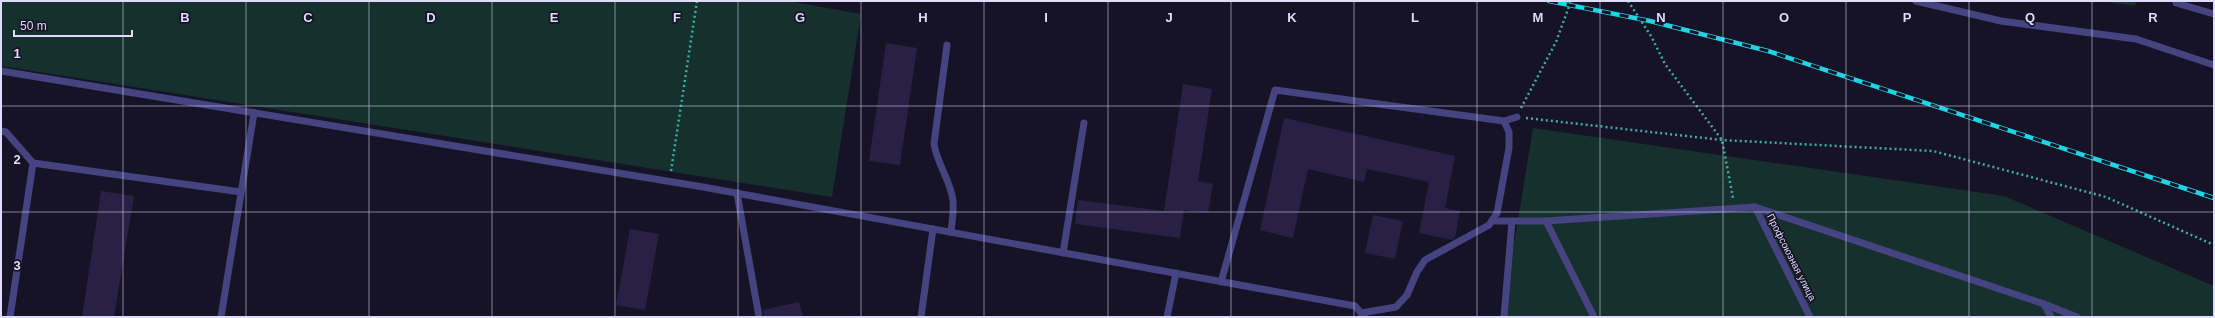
<svg xmlns="http://www.w3.org/2000/svg" width="2215" height="318" font-family="Helvetica,sans-serif">
  <style>
    .green { fill: #16302e }
    .building { fill: #282145 }
    .lines { fill: none; stroke-linecap: round; stroke-linejoin: round }
    .path { stroke: #3eada5; stroke-width: 2.5; stroke-dasharray: 2 3; stroke-linecap: butt }
    .lane { stroke: #454380; stroke-width: 7 }
    .rail-casing { stroke: #1ed4e5; stroke-width: 4.5 }
    .rail { stroke: #161326; stroke-width: 3; stroke-dasharray: 9; stroke-linecap: butt }
    .grid { fill: none; stroke: #dfdcfb; stroke-width: 1; stroke-opacity: 0.55 }
    .labels { text-anchor: middle; stroke-width: 3.5; stroke-linejoin: round; paint-order: stroke }
    .street-label { font-size: 10px; fill: #dfdcfb; stroke: #161326 }
    .grid-label { font-size: 13px; text-anchor: middle; font-weight: bold; fill: #dfdcfb; stroke: #161326; stroke-width: 3.5; stroke-linejoin: round; paint-order: stroke }
  </style>
  <rect width="100%" height="100%" fill="#161326"/>
  <g class="green">
    <polygon points="1,1 788,1 861,14 832,197 1,66"/>
    <polygon points="2100,1 2137,1 2135,6"/>
    <polygon points="1533,128 2004,196 2214,286 2214,317 1502,317"/>
  </g>
  <g class="building">
    <polygon points="886,43 917,48 900,165 869,161"/>
    <polygon points="1183,84 1212,89 1198,181 1213,184 1208,213 1184,210 1180,238 1075,224 1078,200 1164,211"/>
    <polygon points="1284,118 1455,156 1445,208 1460,211 1455,238 1452,240 1419,233 1429,182 1367,169 1364,182 1308,169 1293,238 1260,230"/>
    <polygon points="101,191 134,196 114,317 82,317"/>
    <polygon points="1373,215 1403,221 1395,259 1365,253"/>
    <polygon points="630,229 659,234 645,310 616,305"/>
    <polygon points="799,302 803,317 764,317 763,310"/>
  </g>
  <g class="lines">
    <g class="path">
      <polyline points="1628,1 1651,36 1665,64 1722,140 1733,198"/>
      <polyline points="1521,108 1556,42 1571,1"/>
      <polyline points="1526,118 1722,140 1933,151 2106,197 2214,245"/>
      <polyline points="671,171 697,1"/>
    </g>
    <g class="lane">
      <polyline points="1916,1 2001,21 2136,39 2214,65"/>
      <polyline points="2176,3 2214,14"/>
      <path d="M947,45l-13,99c3,20 17,37 19,57 1,10 -1,21 -2,31"/>
      <polyline points="1,71 703,187 1355,306 1365,317"/>
      <polyline points="1504,121 1517,117"/>
      <polyline points="1,131 6,132 33,163 241,192"/>
      <polyline points="737,193 759,317"/>
      <polyline points="1755,207 1810,317"/>
      <polyline points="1492,221 1546,221 1755,207 2044,304 2077,317"/>
      <polyline points="1546,221 1594,317"/>
      <polyline points="1063,253 1084,123"/>
      <polyline points="1221,282 1275,90 1504,121 1509,132 1509,148 1497,213 1489,225 1425,260 1417,272 1407,295 1396,307 1361,313"/>
      <polyline points="2044,304 2051,317"/>
      <polyline points="10,317 33,163"/>
      <polyline points="221,317 254,113"/>
      <polyline points="921,317 933,229"/>
      <polyline points="1167,317 1176,273"/>
      <polyline points="1504,317 1512,221"/>
    </g>
    <defs>
      <polyline id="rail" points="1549,1 1650,21 1768,51 2214,198"/>
    </defs>
    <use href="#rail" class="rail-casing"/>
    <use href="#rail" class="rail"/>
  </g>
  <path class="grid" d="M123,1v316M246,1v316M369,1v316M492,1v316M615,1v316M738,1v316M861,1v316M984,1v316M1108,1v316M1231,1v316M1354,1v316M1477,1v316M1600,1v316M1723,1v316M1846,1v316M1969,1v316M2092,1v316M1,106h2213M1,212h2213"/>
  <g class="labels">
    <g class="street-label">
      <text transform="translate(1792 257) rotate(63)" y="4">Профсоюзная улица</text>
    </g>
  </g>
  <g class="grid-label">
    <text x="185" y="22">B</text>
    <text x="308" y="22">C</text>
    <text x="431" y="22">D</text>
    <text x="554" y="22">E</text>
    <text x="677" y="22">F</text>
    <text x="800" y="22">G</text>
    <text x="923" y="22">H</text>
    <text x="1046" y="22">I</text>
    <text x="1169" y="22">J</text>
    <text x="1292" y="22">K</text>
    <text x="1415" y="22">L</text>
    <text x="1538" y="22">M</text>
    <text x="1661" y="22">N</text>
    <text x="1784" y="22">O</text>
    <text x="1907" y="22">P</text>
    <text x="2030" y="22">Q</text>
    <text x="2153" y="22">R</text>
    <text x="17" y="58">1</text>
    <text x="17" y="164">2</text>
    <text x="17" y="270">3</text>
  </g>
  <rect width="2215" height="318" fill="none" stroke="#dfdcfb" stroke-width="4"/>
  <path d="M14 30v6h118v-6" fill="none" stroke="#dfdcfb" stroke-width="2"/>
  <text x="20" y="30" font-size="12" fill="#dfdcfb" stroke="#161326" stroke-width="3" paint-order="stroke">50 m</text>
</svg>
